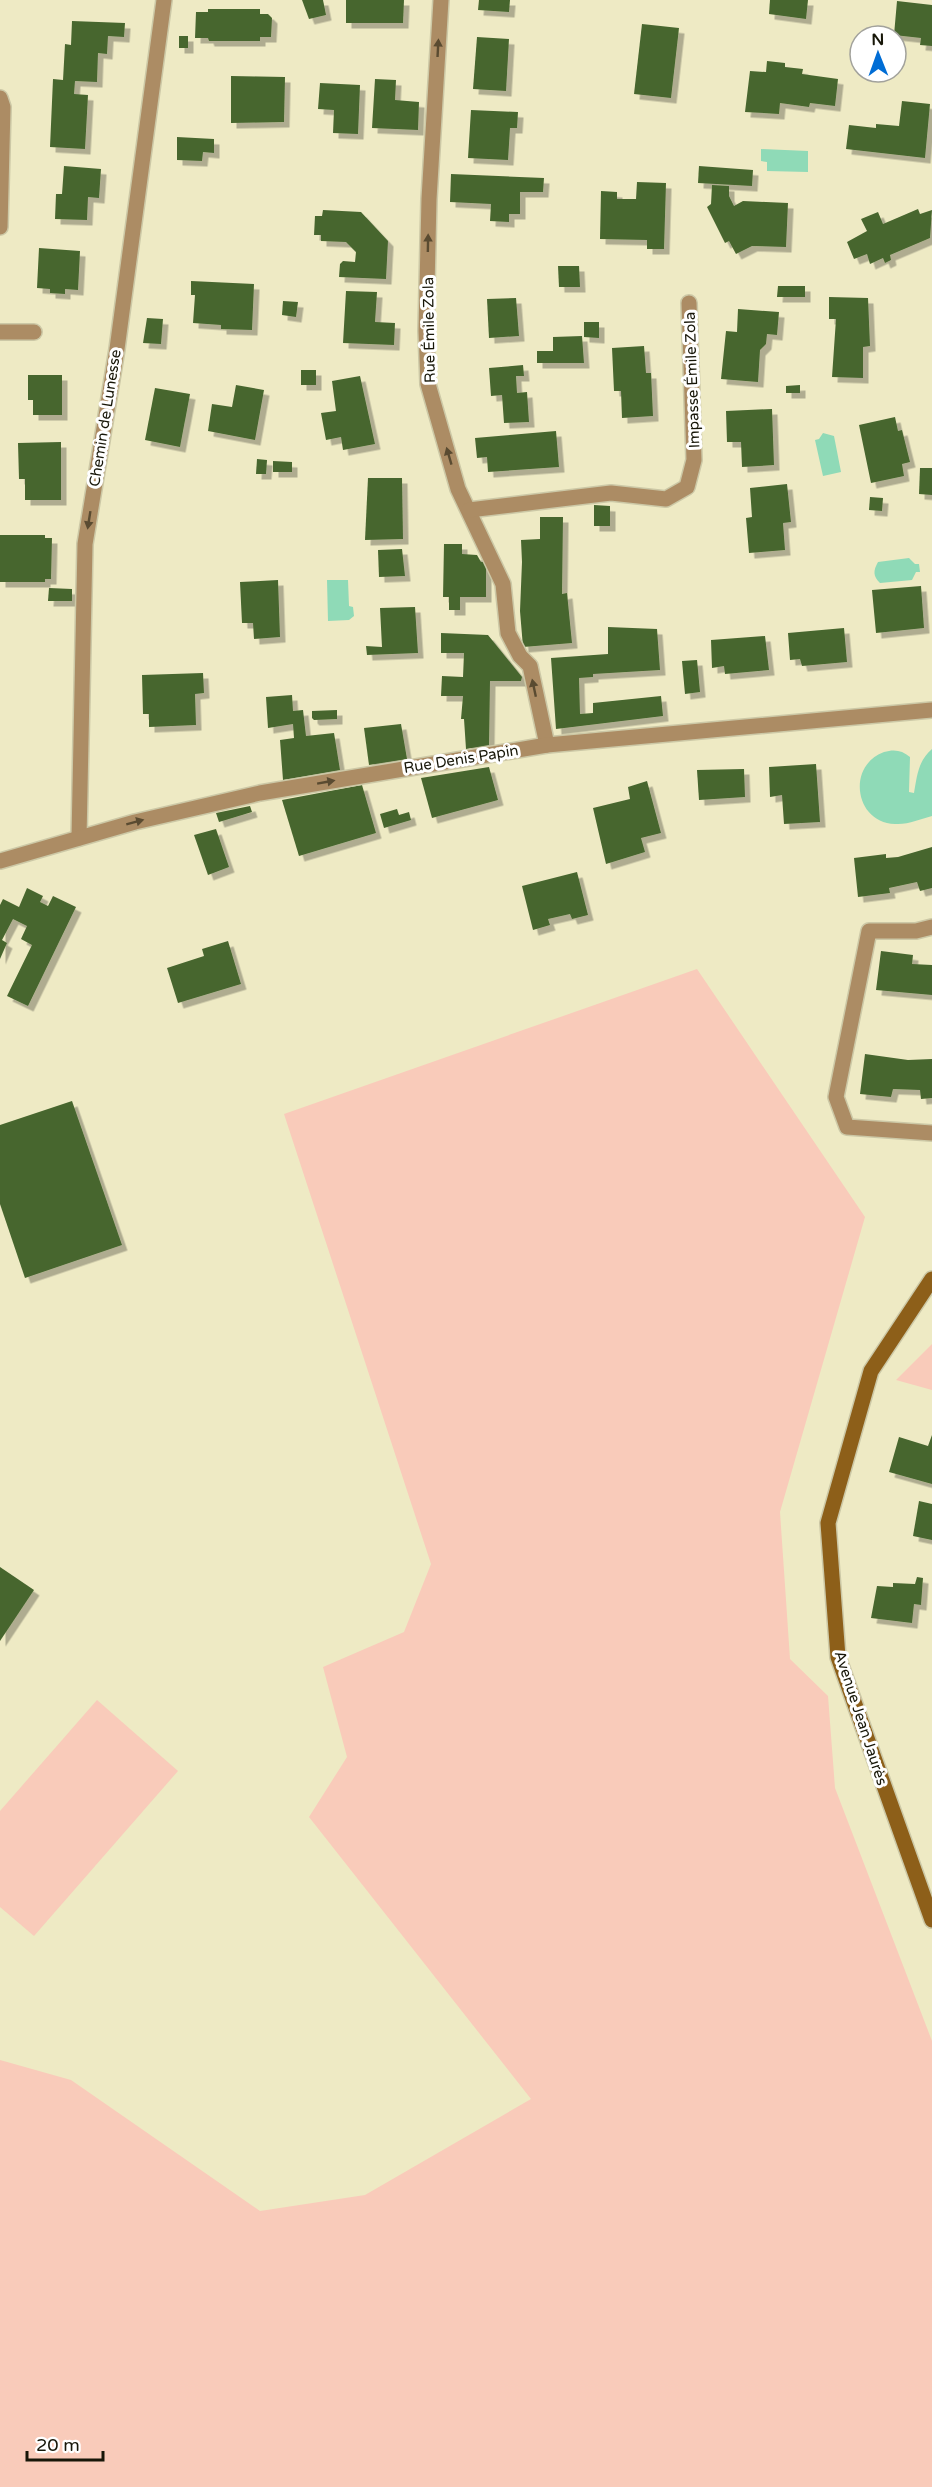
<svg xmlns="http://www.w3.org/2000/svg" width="932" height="2487" font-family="'Varela Round',sans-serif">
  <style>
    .green { fill: #f9cbba }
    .water { fill: #8fdab7 }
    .building { fill: #47662f; filter: url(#shadow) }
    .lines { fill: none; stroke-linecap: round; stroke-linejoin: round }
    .minor-casing { stroke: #ccc8a6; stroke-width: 18 }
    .secondary-casing { stroke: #ccc8a6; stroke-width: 18 }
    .minor { stroke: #ac8c64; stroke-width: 15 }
    .secondary { stroke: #8d5f19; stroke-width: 15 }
    .oneway { fill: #5a4b31 }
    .labels { text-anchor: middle; stroke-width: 6; stroke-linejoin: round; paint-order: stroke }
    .street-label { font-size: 15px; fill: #171608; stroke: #fff }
  </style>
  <defs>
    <filter id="shadow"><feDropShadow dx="5.5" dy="5.5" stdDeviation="0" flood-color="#0004"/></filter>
  </defs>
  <rect width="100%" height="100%" fill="#eeeac4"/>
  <g class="green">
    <polygon points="697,969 865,1217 780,1512 790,1659 828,1696 835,1788 932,2041 932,2487 0,2487 0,2060 71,2080 260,2211 365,2195 531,2099 309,1817 347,1757 323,1667 404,1632 431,1564 284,1114"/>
    <polygon points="932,1344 932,1390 896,1380"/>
    <polygon points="97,1700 178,1771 34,1936 0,1907 0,1811"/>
  </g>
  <g class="water">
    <polygon points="761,149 808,151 808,172 767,171 767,162 761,161"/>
    <polygon points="823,433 834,436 841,472 823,476 815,440 819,439"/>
    <path d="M909,558l6,6h4l1,8h-4l-4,8 -32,3c-7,-7 -7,-12 -2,-21z"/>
    <polygon points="327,580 348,580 349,606 353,607 354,616 349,620 328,621"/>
    <path d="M932,749v67c-12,3 -24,9 -37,8 -40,-1 -49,-58 -11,-72 10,-3 18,-2 26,5l-1,35 5,1c3,-17 4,-32 18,-44z"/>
  </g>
  <g class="building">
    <polygon points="302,0 323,0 326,15 309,19"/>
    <polygon points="346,0 404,0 403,23 346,23"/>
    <polygon points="479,0 510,0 509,12 478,10"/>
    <polygon points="770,0 808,0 806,19 769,14"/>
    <polygon points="897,1 932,5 932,46 920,45 921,38 894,35"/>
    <polygon points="208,9 260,9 260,14 268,14 272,18 271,37 260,37 260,41 209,41 208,38 195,38 196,12 208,12"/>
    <polygon points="72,21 125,23 124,37 108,36 107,54 98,53 97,82 75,81 74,94 88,95 85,149 50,147 53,79 63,80 65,44 71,45"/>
    <polygon points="642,24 679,28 671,98 634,94"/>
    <rect x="179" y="36" width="9" height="12"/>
    <polygon points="477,37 509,39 506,91 473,89"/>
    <polygon points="767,61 785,63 785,67 803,69 802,74 838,79 835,106 810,103 809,107 780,103 779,114 745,112 750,71 766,72"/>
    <polygon points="231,76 285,77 284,122 231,123"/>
    <polygon points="375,79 396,80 395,100 419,102 418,130 372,128"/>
    <polygon points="320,83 360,85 358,134 333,133 334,110 318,109"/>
    <polygon points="902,101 930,104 925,158 846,149 849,125 876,128 876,124 899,126"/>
    <polygon points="471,110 518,112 517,128 510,128 508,160 468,158"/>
    <polygon points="177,137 214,139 214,153 203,152 202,161 177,160"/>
    <polygon points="64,166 101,169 99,198 88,197 87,220 55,219 56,194 62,194"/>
    <polygon points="699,166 753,170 752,186 698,183"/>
    <polygon points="451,174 544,178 543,192 520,192 520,214 509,214 509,222 490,221 491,204 450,202"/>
    <polygon points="637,182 666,183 664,249 647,249 647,240 600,239 601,191 617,192 617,199 636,199"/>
    <polygon points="712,185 729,186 729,196 734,206 743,201 788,203 786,247 752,246 736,254 729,241 725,243 707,207 711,204"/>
    <polygon points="918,209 920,214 932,210 930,238 890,255 891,260 885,263 883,258 870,264 867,254 854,259 847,242 867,231 861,219 878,212 883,224"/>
    <polygon points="323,210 361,212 388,241 386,279 339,277 340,264 343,261 355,262 356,252 346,242 321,241 321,235 314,235 315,216 322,216"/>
    <polygon points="39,248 80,251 78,290 65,289 65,294 50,293 50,289 37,288"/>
    <polygon points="558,266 579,266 580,287 559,287"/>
    <polygon points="191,281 254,284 252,330 221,329 221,325 193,323 195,295 191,295"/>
    <polygon points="778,286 805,286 805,297 777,297"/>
    <polygon points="346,291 377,292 375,322 395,323 394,345 343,343"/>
    <polygon points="829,297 868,298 870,346 863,347 863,378 832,377 836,319 829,319"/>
    <polygon points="516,298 519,336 489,338 487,299"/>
    <polygon points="283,301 298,302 296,317 282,315"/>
    <polygon points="738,309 779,312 777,335 767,334 766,344 760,350 758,382 721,379 726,331 737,332"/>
    <polygon points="147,318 163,319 161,344 143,343"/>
    <polygon points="584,322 599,322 599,338 584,337"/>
    <polygon points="582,336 584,363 537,363 537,351 553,351 553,337"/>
    <polygon points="644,346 646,373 651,373 653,416 622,418 621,391 614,391 612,348"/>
    <polygon points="523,365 524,376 516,376 517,393 527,392 529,422 504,423 502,395 491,396 489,368"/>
    <rect x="301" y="370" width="15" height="15"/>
    <polygon points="28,375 62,375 62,415 33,415 33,400 28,400"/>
    <polygon points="360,376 375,444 343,450 341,437 326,440 321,413 336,411 332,381"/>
    <polygon points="236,385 264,390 255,440 208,431 212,404 232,407"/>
    <polygon points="800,385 800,393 786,393 786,386"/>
    <polygon points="155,388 190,394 180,447 145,440"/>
    <polygon points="772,409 774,465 742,467 741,442 727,442 726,411"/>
    <polygon points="895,417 898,431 902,430 910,462 902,464 904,476 871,483 859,425"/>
    <polygon points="556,431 559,467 488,472 487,457 477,458 475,438"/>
    <polygon points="61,442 61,500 25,500 25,479 19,479 18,443"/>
    <polygon points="257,459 267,460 266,474 256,474"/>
    <polygon points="273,461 292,462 292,472 273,472"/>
    <polygon points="920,468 932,468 932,495 919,494"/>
    <polygon points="368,478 402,478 403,539 365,540"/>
    <polygon points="787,484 791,522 783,523 785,550 749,553 746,518 752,517 750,488"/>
    <polygon points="870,497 883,498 882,511 869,510"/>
    <polygon points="594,505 610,506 610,526 594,526"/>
    <polygon points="540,517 563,517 562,594 567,593 572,643 523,647 520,611 522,562 521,540 540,539"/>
    <polygon points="0,535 45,535 45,538 52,538 51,579 45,579 45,582 0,582"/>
    <polygon points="444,544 462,544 462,554 477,555 481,562 486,562 486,597 460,597 460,610 449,610 449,597 443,597"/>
    <polygon points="402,549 405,576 379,577 378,550"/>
    <polygon points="278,580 280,637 254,639 253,623 242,623 240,582"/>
    <polygon points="921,586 924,628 876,633 872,590"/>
    <polygon points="49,588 72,589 72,601 48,601"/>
    <polygon points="415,607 418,653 367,655 366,646 382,647 380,608"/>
    <polygon points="608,627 657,629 660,670 593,674 593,677 579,678 580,714 593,713 593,703 661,696 663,716 556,729 551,658 608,654"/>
    <polygon points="844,628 847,662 802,666 800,659 790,660 788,633"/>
    <polygon points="441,633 488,635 522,677 521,681 490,681 489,745 466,749 464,719 461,719 463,696 441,696 442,676 463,677 464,653 441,653"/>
    <polygon points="765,636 769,670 725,674 724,666 712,668 711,640"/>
    <polygon points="697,660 700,692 685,694 682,661"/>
    <polygon points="203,673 204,693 195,694 196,725 149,727 149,714 143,714 142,675"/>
    <polygon points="292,695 293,711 303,710 306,736 334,733 340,770 283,780 280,740 294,738 293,724 268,728 266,697"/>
    <polygon points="337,710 337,719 314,720 312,718 312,711"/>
    <polygon points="401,724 407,759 369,765 364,728"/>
    <polygon points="816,764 820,822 784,824 782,795 770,797 769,767"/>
    <polygon points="489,767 498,800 432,818 421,778"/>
    <polygon points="744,769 745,797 699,800 697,770"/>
    <polygon points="647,781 661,833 641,838 645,852 606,864 593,808 630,799 628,787"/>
    <polygon points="362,785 376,833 299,856 282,800"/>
    <polygon points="250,806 252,812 219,822 216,813"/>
    <polygon points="397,809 399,815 409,812 411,820 384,828 380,814"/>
    <polygon points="216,829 229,867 208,875 194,835"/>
    <polygon points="932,847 932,888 920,891 917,882 889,888 890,893 858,897 854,858 886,854 886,858 898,857"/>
    <polygon points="577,872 588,915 572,919 570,914 548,919 550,925 533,930 522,886"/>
    <polygon points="27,888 43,896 40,902 48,906 53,896 76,907 28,1006 7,996 32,945 21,939 27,926 13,919 2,940 7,943 0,959 0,905 3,899 19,907"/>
    <polygon points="228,941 241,984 178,1003 167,968 204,956 202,949"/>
    <polygon points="881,951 913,955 912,964 932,965 932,995 876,990"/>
    <polygon points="865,1054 908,1060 932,1059 932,1098 921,1099 920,1090 893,1089 891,1097 860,1094"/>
    <polygon points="72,1101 122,1245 25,1278 0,1204 0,1125"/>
    <polygon points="932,1435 932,1484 889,1472 899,1437 928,1446"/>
    <polygon points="919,1501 932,1504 932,1540 913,1536"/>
    <polygon points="0,1567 34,1590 0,1641"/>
    <polygon points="917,1577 923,1578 921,1605 914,1604 912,1623 871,1618 877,1586 893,1587 893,1583 915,1584"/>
  </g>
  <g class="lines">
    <defs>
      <g id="minor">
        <polyline points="441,0 429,199 426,331 428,384 458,489 503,584 508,633 520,656 530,666 547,745"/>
        <polyline points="0,98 3,107 0,227"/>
        <polyline points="0,332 34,332"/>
        <polyline points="469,510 611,493 666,499 687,487 694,460 689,303"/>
        <polyline points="79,838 85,544 117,349 164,0"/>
        <polyline points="0,861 135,822 260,793 547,745 932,710"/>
        <polyline points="932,927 916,931 869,931 836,1097 847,1127 932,1133"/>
      </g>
      <polyline id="secondary" points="932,1279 871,1371 828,1523 838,1657 932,1920"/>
    </defs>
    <use href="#minor" class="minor-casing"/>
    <use href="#secondary" class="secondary-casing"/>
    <use href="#minor" class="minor"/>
    <use href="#secondary" class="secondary"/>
  </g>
  <defs><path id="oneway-solid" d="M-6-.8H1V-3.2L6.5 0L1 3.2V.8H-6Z" transform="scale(1.5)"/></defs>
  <g class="oneway">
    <use href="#oneway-solid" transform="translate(438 48) rotate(-87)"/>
    <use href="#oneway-solid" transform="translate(428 243) rotate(-89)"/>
    <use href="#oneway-solid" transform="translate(449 456) rotate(-106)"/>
    <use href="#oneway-solid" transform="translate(89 520) rotate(99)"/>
    <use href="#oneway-solid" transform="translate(534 688) rotate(-102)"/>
    <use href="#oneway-solid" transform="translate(326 782) rotate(-10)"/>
    <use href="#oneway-solid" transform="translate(135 822) rotate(-15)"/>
  </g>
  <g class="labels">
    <g class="street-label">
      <text transform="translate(429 330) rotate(-91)" y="5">Rue Émile Zola</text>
      <text transform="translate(692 380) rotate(-92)" y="5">Impasse Émile Zola</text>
      <text transform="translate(105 418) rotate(-81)" y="5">Chemin de Lunesse</text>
      <text transform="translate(461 759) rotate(-9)" y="5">Rue Denis Papin</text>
      <text transform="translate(861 1718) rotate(72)" y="5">Avenue Jean Jaurès</text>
    </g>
  </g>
  <g transform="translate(878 54) rotate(359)"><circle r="28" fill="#ffffff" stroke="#a2a29c" stroke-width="1.5"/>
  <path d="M0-4.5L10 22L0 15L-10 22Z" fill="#006dd5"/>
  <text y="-9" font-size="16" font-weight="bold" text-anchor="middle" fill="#171608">N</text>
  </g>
  <path d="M27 2451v9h76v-9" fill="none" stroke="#171608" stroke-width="3"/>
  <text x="36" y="2451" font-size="18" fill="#171608" stroke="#ffffff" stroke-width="4.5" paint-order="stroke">20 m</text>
</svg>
